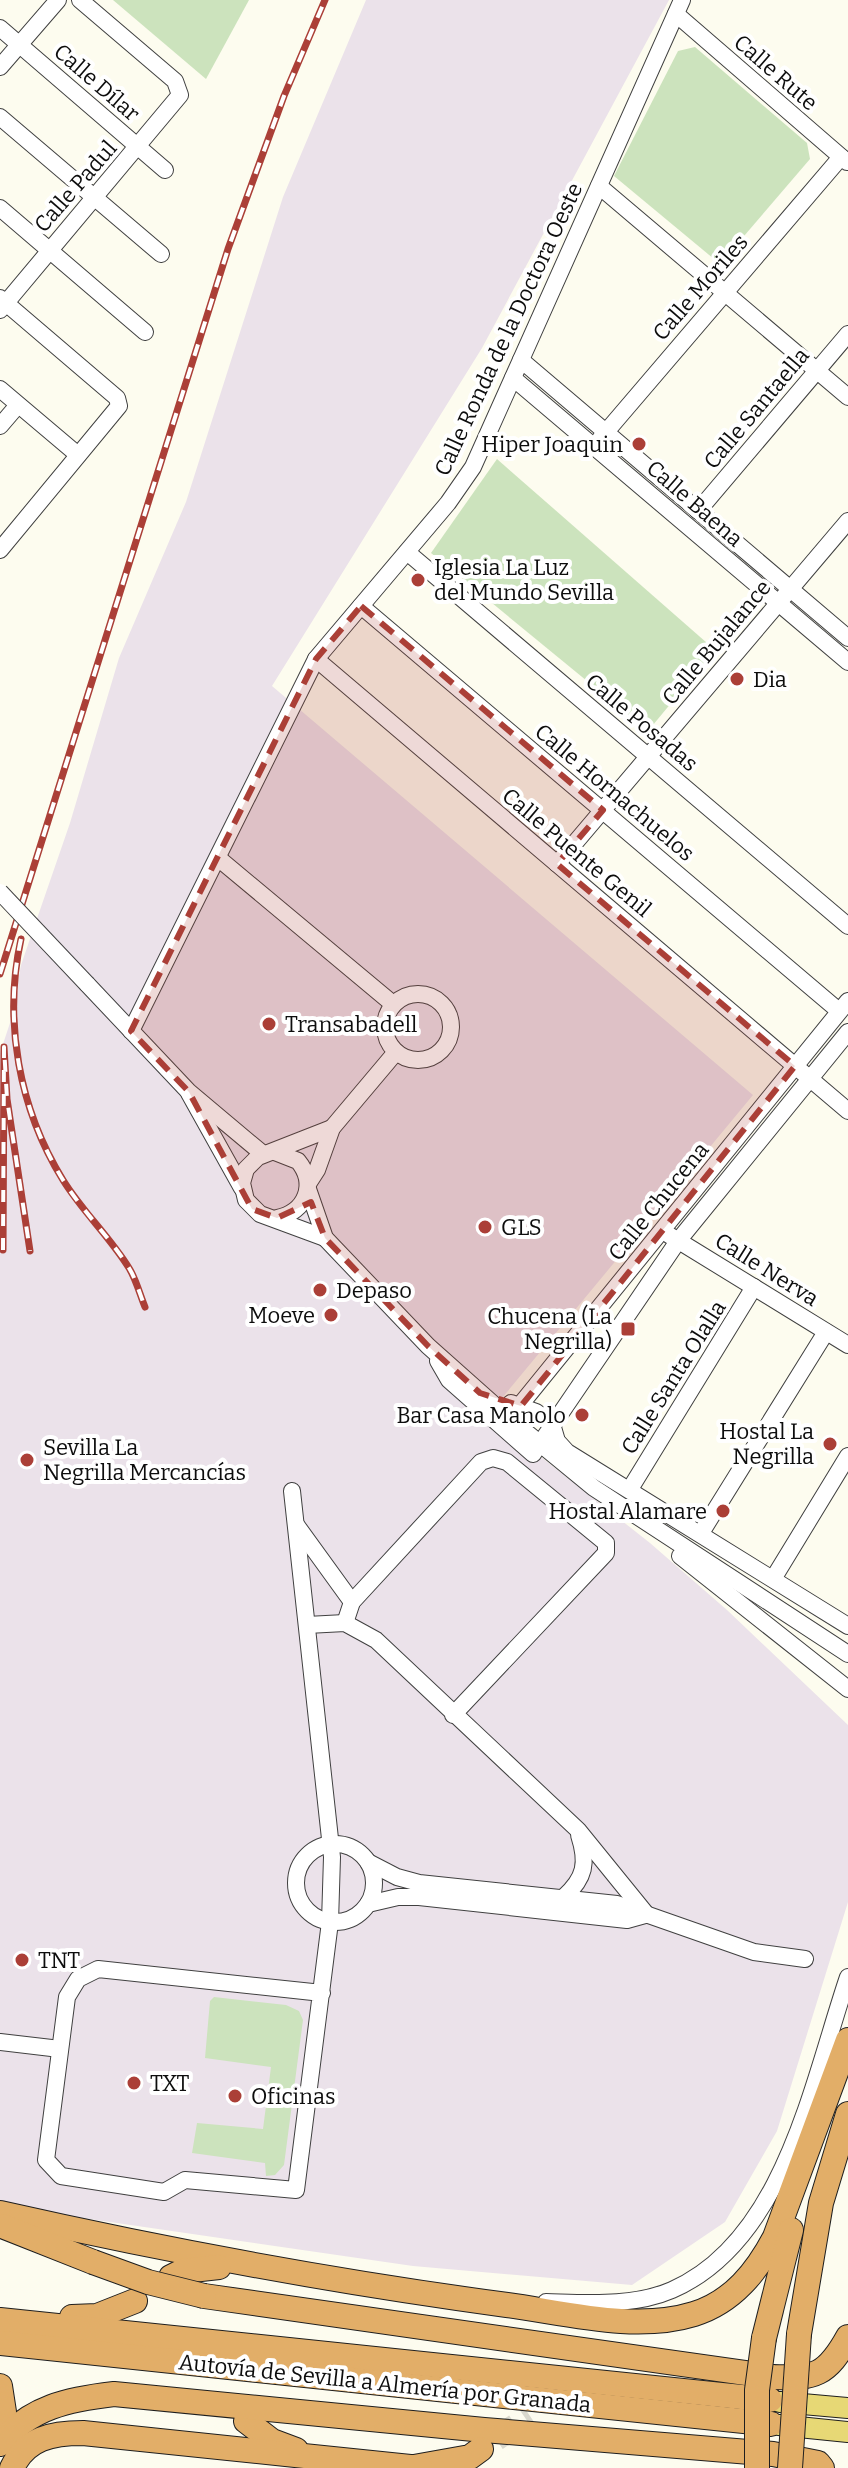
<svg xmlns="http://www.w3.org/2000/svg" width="848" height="2468" font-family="Bitter,serif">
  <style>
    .industrial { fill: #ebe2ea }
    .green { fill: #cce3bd }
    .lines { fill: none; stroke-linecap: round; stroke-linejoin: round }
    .highway-tunnel { stroke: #d9d8cd; stroke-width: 24; stroke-dasharray: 24 12; stroke-linecap: butt }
    .minor-casing { stroke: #404040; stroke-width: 18 }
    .major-casing { stroke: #1e1e1e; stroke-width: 22 }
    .highway-casing { stroke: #1e1e1e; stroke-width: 26 }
    .minor { stroke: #fff; stroke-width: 16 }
    .major { stroke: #e7d875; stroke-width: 20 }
    .highway { stroke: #e2ae68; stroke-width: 24 }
    .rail-casing { stroke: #ab3f37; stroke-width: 7 }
    .rail { stroke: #fff; stroke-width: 4; stroke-dasharray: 12; stroke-linecap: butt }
    .minor-bridge-casing { stroke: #404040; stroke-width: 18; stroke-linecap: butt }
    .highway-bridge-casing { stroke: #1e1e1e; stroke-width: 26; stroke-linecap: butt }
    .minor-bridge { stroke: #fff; stroke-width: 16 }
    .highway-bridge { stroke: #e2ae68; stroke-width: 24 }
    .marked { fill: #ab3f37; fill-opacity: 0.2; stroke: #ab3f37; stroke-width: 6; stroke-dasharray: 16 10; stroke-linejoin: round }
    .poi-dot { fill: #ab3f37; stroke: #fff; stroke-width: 3 }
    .labels { text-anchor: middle; stroke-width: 8; stroke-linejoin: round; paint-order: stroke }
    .street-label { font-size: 22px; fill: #0d0d0d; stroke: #fff }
    .poi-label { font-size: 22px; fill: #0d0d0d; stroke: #fff; text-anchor: start }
  </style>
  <rect width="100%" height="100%" fill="#fdfcef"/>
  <polygon class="industrial" points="366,0 669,0 482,348 272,686 753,1095 488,1415 650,1543 727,1610 848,1725 848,1902 777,2131 725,2222 632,2285 413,2266 0,2206 0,1053 10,1023 21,965 70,823 119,658 186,502 283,197"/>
  <g class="green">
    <polygon points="113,0 249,0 206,79"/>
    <polygon points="695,47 807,143 810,159 720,264 614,176 678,51"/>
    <polygon points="497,459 715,650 648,731 431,553"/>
    <polygon points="214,1997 286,2005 299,2011 303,2020 284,2165 275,2175 266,2176 265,2163 192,2153 197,2123 263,2129 271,2067 205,2058 210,2001"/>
  </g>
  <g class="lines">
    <polyline class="highway-tunnel" points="496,2439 530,2416"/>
    <defs>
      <g id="minor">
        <polyline points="676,14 847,162"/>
        <polyline points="0,28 165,170"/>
        <polyline points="0,67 58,0"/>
        <polyline points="0,117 161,254"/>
        <polyline points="599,186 848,397"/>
        <polyline points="0,208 145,332"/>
        <polyline points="0,298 117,398 119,406 0,550"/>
        <polyline points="0,310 180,95 175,81 80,0"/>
        <polyline points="521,360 848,638"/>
        <polyline points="513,378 848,662"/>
        <polyline points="0,389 78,455"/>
        <polyline points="0,426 18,405"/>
        <polyline points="600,439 841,157"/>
        <polyline points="698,511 848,334"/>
        <polyline points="407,552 848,926"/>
        <polyline points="361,606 839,1011"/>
        <polyline points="316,659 848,1111"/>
        <polyline points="218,858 393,1004"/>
        <polyline points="557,864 848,521"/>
        <polyline points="87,984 189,1092 263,1154"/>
        <circle cx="418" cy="1027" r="33"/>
        <polyline points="131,1031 316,659 448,503 473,467 682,0"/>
        <polyline points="189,1093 242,1188"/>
        <path d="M275,1152l23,9c19,23 8,51 -21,57"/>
        <polyline points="308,1184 317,1170 332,1128 396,1052"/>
        <polyline points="308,1189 325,1238 428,1346 510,1419 594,1488 848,1654"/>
        <polyline points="669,1235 848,1345"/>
        <polyline points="325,1238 260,1214 246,1200 242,1183 246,1169 258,1157 332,1128"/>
        <polyline points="438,1361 449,1380 533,1454 678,1241 848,1032"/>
        <polyline points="511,1403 536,1412 552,1424"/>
        <polyline points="552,1424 557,1441 567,1452 848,1626"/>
        <polyline points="504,1425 848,1001"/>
        <polyline points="630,1489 754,1287"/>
        <polyline points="292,1491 332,1857 330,1922 296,2190 185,2180 164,2192 61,2176 46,2160 67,1997 78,1979 98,1969 322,1993"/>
        <polyline points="297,1526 352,1602"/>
        <polyline points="701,1533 826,1332"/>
        <polyline points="680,1556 848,1689"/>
        <polyline points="773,1579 848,1456"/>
        <polyline points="345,1623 352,1602 481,1462 493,1458 507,1462 606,1543 606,1553 453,1715"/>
        <polyline points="307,1625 345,1623 376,1640 578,1830 647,1915"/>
        <circle cx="335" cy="1883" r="39"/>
        <polyline points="368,1862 397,1877 419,1883 617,1904 754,1952 805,1959"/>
        <path d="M564,1897c21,-19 24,-34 15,-62"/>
        <polyline points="368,1904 398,1897 419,1897 627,1920 645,1915"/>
        <polyline points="0,2042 60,2049"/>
        <path d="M546,2302c40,1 87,5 126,-12 112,-49 140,-207 176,-313"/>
      </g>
      <g id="major">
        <polyline points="780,2402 848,2408"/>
        <polyline points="779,2425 848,2432"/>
      </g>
      <g id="highway">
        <path d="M0,2213c168,38 336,69 507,92 59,8 129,27 187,9 39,-12 63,-43 81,-77l73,-197"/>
        <polyline points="2,2226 93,2262"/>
        <polyline points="171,2277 183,2271 219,2267"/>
        <path d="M204,2296l569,81c42,2 54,-2 75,-40"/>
        <polyline points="72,2317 97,2316 135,2301"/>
        <polyline points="0,2320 770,2400"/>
        <polyline points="799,2334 821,2203 848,2114"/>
        <polyline points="764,2338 791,2230"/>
        <polyline points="0,2343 771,2424"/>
        <polyline points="0,2386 4,2412 0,2426"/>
        <polyline points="246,2421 272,2441 296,2450"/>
        <path d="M0,2444c29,-37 70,-45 114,-50l370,36 289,24 45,9 4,5"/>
        <polyline points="414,2467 470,2457 481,2449"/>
        <path d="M12,2468c14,-30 40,-35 71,-35l337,35"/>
      </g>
    </defs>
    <use href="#minor" class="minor-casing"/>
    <use href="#major" class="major-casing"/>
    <use href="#highway" class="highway-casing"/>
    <use href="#minor" class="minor"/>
    <use href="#major" class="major"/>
    <use href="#highway" class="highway"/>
    <defs>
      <g id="rail">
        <path d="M21,939c-18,82 -2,170 42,241 19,31 47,57 66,88 7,11 11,27 16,39"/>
        <polyline points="0,974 228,249 284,96 325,0"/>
        <polyline points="3,1250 4,1047 7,1099 30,1251"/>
      </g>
    </defs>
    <use href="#rail" class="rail-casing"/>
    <use href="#rail" class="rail"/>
    <defs>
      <polyline id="minor-bridge" points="0,892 87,984"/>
      <g id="highway-bridge">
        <polyline points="93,2262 148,2282 204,2296"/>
        <polyline points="757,2468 757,2390 764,2338"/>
        <polyline points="790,2468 799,2334"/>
      </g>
    </defs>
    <use href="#minor-bridge" class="minor-bridge-casing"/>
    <use href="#highway-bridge" class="highway-bridge-casing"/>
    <use href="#minor-bridge" class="minor-bridge"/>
    <use href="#highway-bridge" class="highway-bridge"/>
  </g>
  <path class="marked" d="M361,606l242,204 -46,54 238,202 -274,340 -41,-13 -52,-47 -103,-108 -14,-36 -34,16 -25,-9 -63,-117 -58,-61 185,-372z"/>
  <g class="poi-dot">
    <circle cx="639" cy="444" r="8"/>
    <circle cx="418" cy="580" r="8"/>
    <circle cx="737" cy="679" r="8"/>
    <circle cx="269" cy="1024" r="8"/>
    <circle cx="485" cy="1227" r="8"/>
    <circle cx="320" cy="1290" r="8"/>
    <circle cx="331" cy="1315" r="8"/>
    <rect x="620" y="1321" width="16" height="16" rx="4"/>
    <circle cx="582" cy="1415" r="8"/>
    <circle cx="830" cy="1444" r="8"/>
    <circle cx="27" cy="1460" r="8"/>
    <circle cx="723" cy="1511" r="8"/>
    <circle cx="22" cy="1960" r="8"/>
    <circle cx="134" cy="2083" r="8"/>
    <circle cx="235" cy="2096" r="8"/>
  </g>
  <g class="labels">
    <g class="street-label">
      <text transform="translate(776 72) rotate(41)" y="8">Calle Rute</text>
      <text transform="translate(97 82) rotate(41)" y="8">Calle Dílar</text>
      <text transform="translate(75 186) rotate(-49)" y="8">Calle Padul</text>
      <text transform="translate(700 287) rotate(-49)" y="8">Calle Moriles</text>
      <text transform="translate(508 329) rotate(-65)" y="8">Calle Ronda de la Doctora Oeste</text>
      <text transform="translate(756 408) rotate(-50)" y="8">Calle Santaella</text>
      <text transform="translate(695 503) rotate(41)" y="8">Calle Baena</text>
      <text transform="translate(716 642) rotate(-50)" y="8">Calle Bujalance</text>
      <text transform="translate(642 722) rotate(40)" y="8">Calle Posadas</text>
      <text transform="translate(615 792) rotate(40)" y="8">Calle Hornachuelos</text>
      <text transform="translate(577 852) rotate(40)" y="8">Calle Puente Genil</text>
      <text transform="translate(658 1201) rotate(-51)" y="8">Calle Chucena</text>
      <text transform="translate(767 1269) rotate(32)" y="8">Calle Nerva</text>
      <text transform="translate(673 1377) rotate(-58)" y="8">Calle Santa Olalla</text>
      <text transform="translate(385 2383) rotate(6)" y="8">Autovía de Sevilla a Almería por Granada</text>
    </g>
    <g class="poi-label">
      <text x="623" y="452" text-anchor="end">Hiper Joaquin</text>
      <text x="434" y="575">Iglesia La Luz<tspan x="434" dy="25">del Mundo Sevilla</tspan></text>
      <text x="753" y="687">Dia</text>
      <text x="285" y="1032">Transabadell</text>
      <text x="501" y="1235">GLS</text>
      <text x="336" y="1298">Depaso</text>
      <text x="315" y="1323" text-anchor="end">Moeve</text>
      <text x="612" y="1324" text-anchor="end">Chucena (La<tspan x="612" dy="25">Negrilla)</tspan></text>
      <text x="566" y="1423" text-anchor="end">Bar Casa Manolo</text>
      <text x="814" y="1439" text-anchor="end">Hostal La<tspan x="814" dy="25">Negrilla</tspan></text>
      <text x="43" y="1455">Sevilla La<tspan x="43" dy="25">Negrilla Mercancías</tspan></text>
      <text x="707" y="1519" text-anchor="end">Hostal Alamare</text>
      <text x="38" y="1968">TNT</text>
      <text x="150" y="2091">TXT</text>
      <text x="251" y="2104">Oficinas</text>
    </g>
  </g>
</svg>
